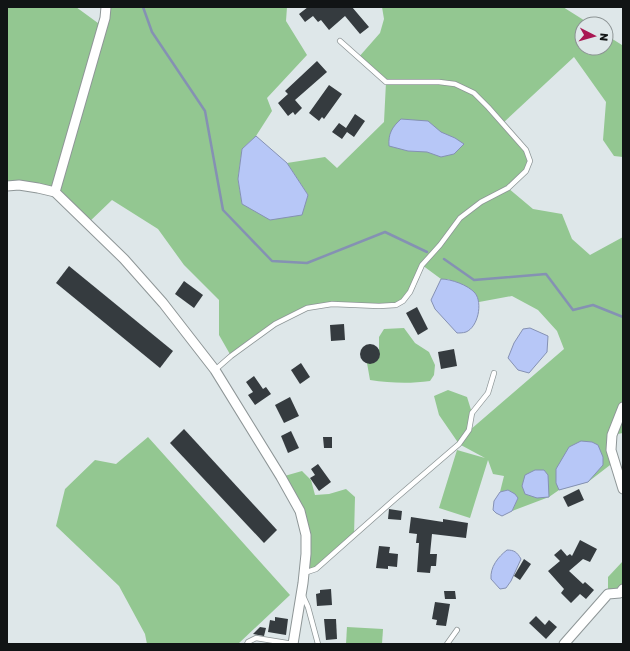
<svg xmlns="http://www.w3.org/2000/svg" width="630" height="651" font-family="Rubik,sans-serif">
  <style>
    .green { fill: #93c791 }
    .water { fill: #b7c7f7; stroke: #8591b3 }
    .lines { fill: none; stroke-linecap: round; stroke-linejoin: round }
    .stream { stroke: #8591b3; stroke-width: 2.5 }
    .building { fill: #353b3f }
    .service-casing { stroke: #8e9697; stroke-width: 6 }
    .minor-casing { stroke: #8e9697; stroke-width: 11 }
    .service { stroke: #fff; stroke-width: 4.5 }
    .minor { stroke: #fff; stroke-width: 9 }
  </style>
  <rect width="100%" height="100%" fill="#dee7e9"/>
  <g class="green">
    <path d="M7,7h69l26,19 4,-19h181l-1,14 21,34 -40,43 5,13 -16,25 -14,13 -4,30 4,25 66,-9 -21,-32 38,-6 12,11 47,-46 2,-40 -28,-24 22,-25 4,-14 -2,-12h181l27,17h-8v24h24v-13l16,10 1,-1v113l-9,-1 -11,-16 3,-38 -32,-45 -71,66 26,33 -3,15 -18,17 25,21 29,5 10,25 18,16 33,-18v196l-11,2 2,27 -26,20 -29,8 -10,7 -37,14 6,-13 -10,-8 -8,2 4,-16 -11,-2 -5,-14 -18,58 -31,-10 18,-58 28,8 -26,-14 -20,-29 -5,-19 14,-6 19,7 5,16 -2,17 94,-81 -7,-18 -19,-21 -26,-14 -33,6 -4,-9 -27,-14h-7l-19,-14 -12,27 -14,13c-31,-1 -65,-4 -95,6 -24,7 -50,30 -70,45l-12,-21v-35l-35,-35 -26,-36 -46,-29 -25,24 -32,-32 -48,-6z"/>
    <path d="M404,328l11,15 14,9 6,13 -1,10 -4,6c-21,3 -40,2 -60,-1l-3,-17h7l5,-5v-21l5,-8z"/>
    <polygon points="148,437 290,595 238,644 147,644 145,634 119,586 56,526 65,489 95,460 116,464"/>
    <polygon points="302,471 311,480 315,495 329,494 346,489 355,497 354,536 316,569 304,573 306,535 281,477"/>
    <polygon points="623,561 623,598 620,593 608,594 608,577"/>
    <polygon points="347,627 383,629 382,644 346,644"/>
  </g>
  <g class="water">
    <path d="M401,119l27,2 13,11 14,6 9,6 -10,10 -13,3 -14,-5 -19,-1 -19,-5c-1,-12 3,-19 12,-27z"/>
    <polygon points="256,136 287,163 308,195 302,215 270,220 242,204 238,179 242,149"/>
    <path d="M441,279c10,0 27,6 34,14 8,10 3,34 -9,39 -3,1 -7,1 -9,1l-22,-24 -4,-9z"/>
    <polygon points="530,328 548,336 547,352 529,373 518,370 508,358 514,343 523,329"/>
    <polygon points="581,441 592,442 598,445 603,457 603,465 588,482 559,490 556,483 556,469 569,447"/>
    <polygon points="535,470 544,470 548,475 549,497 537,498 525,494 522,486 525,475"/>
    <polygon points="508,490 515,494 518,498 512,511 502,516 496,513 493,510 494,501 500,492"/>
    <path d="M507,550c7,0 10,2 14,9l-10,22 -5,7 -6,1 -9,-10c-1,-12 7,-22 16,-29z"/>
  </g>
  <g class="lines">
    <g class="stream">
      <polyline points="143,7 152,32 205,111 223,210 272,261 307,263 385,232 427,252"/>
      <polyline points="444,259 474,280 546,274 573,310 593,305 623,317"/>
    </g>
  </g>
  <g class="building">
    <polygon points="308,7 352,7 369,27 360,34 345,16 329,30 321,20 318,22 313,16 305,22 299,14"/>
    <polygon points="317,61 327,72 295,100 302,108 295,115 293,112 288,116 278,103 288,94 285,91"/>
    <polygon points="329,85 342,94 324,119 322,117 319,121 309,113"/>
    <polygon points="355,114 365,121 354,137 347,132 342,139 332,132 339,123 346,128"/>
    <polygon points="69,266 173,351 160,368 56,283"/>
    <polygon points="184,281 203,295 194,308 175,294"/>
    <polygon points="417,307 428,329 418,335 406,313"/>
    <polygon points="344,324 345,340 331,341 330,325"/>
    <circle cx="370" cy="354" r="10"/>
    <polygon points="454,349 457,366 441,369 438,352"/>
    <polygon points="301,363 310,377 300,384 291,370"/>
    <polygon points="254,376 263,389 266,387 271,394 255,405 248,395 253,392 246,382"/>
    <polygon points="290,397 299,416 284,423 275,405"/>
    <polygon points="184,429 277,530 264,543 170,443"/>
    <polygon points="291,431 299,448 288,453 281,436"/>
    <polygon points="323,437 332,437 332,448 324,448"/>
    <polygon points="318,464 331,482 319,491 310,478 315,475 311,469"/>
    <polygon points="579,489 584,500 568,507 563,497"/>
    <polygon points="389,509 402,511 401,520 388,519"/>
    <polygon points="411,517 443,522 443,519 468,523 466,538 432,534 430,554 437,554 436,566 431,566 430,573 417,572 419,543 416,543 417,534 409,533"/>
    <polygon points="580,540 597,549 590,562 583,559 569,571 583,584 585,582 594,590 586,599 580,594 571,603 561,593 564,589 548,571 560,561 554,555 561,549 567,556 570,554 572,556"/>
    <polygon points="379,546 390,547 389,553 398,554 397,567 388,566 388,569 376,568"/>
    <polygon points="524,559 531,564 520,580 514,576"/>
    <polygon points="331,589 332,605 317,606 316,594 320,593 320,590"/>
    <polygon points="444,591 455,591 456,599 445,599"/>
    <polygon points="435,602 450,604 446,626 436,625 437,620 432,619"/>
    <polygon points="536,616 545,625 549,620 557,627 546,639 529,623"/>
    <polygon points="275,617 288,619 286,635 268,632 270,620 275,621"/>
    <polygon points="324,619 336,619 337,639 326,640"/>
    <polygon points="260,627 266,628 264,636 253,634"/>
  </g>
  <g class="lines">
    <defs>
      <g id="service">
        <polyline points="215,370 231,356 275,324 307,308 332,304 379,306 396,305 403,301 410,292 422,265 440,245 460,218 481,202 508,188 526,171 530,161 526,150 488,107 474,93 455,84 439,82 386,82 340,41"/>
        <polyline points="304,573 316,569 395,499 459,444 469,430 472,413 488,393 494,373"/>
        <polyline points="303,596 308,607 318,644"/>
        <polyline points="247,644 248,642 256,638 293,644"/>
        <polyline points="447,644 457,630"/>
      </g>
      <g id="minor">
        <polyline points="7,186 19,185 38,188 55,192 124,259 163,303 215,370 281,477 300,511 306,535 306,554 303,583 293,644"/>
        <polyline points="55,192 105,18 106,7"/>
        <polyline points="623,407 612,435 611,450 623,489"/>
        <polyline points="564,644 608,594 620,593 623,589"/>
      </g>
    </defs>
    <use href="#service" class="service-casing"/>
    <use href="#minor" class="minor-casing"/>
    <use href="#service" class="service"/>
    <use href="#minor" class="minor"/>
  </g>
  <rect width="630" height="651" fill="none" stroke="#111415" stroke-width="16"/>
  <g transform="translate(594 36) rotate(96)"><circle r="19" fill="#dee7e9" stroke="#8c9394"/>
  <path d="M0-3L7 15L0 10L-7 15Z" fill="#a91853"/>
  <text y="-6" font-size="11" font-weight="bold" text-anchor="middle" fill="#111415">N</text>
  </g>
</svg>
